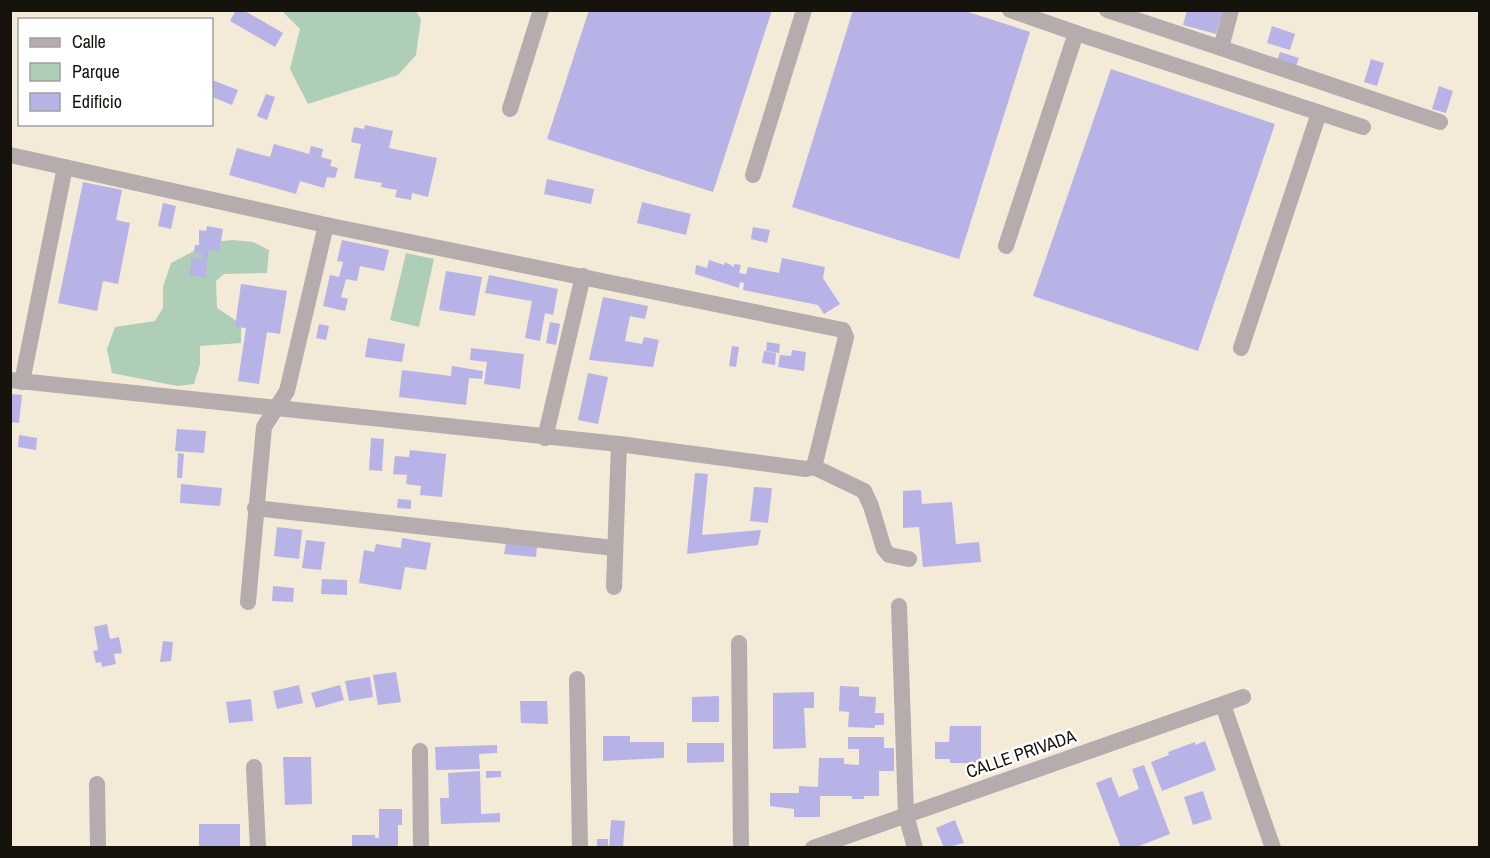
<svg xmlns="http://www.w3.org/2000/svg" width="1490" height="858" font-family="'Archivo Narrow',sans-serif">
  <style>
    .green { fill: #afceb7 }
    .building { fill: #b7b3e6 }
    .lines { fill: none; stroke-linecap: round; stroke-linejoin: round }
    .minor { stroke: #b6abad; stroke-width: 16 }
    .labels { text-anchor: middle; stroke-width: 5; stroke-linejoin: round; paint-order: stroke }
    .street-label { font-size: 18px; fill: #16120c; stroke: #fff }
  </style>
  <rect width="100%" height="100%" fill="#f3ead7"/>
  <g class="green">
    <polygon points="282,11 416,11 421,19 416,55 398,75 308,104 290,69 300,29"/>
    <polygon points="233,240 253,242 269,250 267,273 224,274 216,281 217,308 241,324 241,343 200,346 200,364 194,384 177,386 112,373 107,349 115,327 155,321 163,308 163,287 171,263 211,242"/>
    <polygon points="406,253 434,259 419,327 390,320"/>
  </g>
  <g class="building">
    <polygon points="236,10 243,10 283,33 275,47 230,21"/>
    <polygon points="589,10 772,10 713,192 547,139"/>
    <polygon points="853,10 962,10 1030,32 959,259 792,207"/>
    <polygon points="1187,10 1223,10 1216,34 1183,25"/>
    <polygon points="1272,26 1295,34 1290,50 1267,43"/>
    <polygon points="1280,52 1299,58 1295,69 1276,63"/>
    <polygon points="1371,59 1384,63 1377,86 1364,82"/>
    <polygon points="1111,69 1275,124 1198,351 1033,296"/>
    <polygon points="212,80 238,90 232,105 212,97"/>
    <polygon points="1439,86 1453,91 1446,113 1432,109"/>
    <polygon points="266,94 275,97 267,120 257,116"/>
    <polygon points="365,125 393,131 389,148 437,158 428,197 412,193 411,200 395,197 397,190 381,187 382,183 354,178 361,144 351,142 354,127 364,129"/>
    <polygon points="274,144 309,154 311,146 323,149 321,157 332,160 330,166 338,168 335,178 327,177 324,188 300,181 296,194 229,175 237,148 270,157"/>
    <polygon points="547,179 594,189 591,204 544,194"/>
    <polygon points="83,182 122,190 116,220 130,223 118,284 103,281 97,311 58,303"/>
    <polygon points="642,202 691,214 686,235 637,223"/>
    <polygon points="163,203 176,206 171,229 158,226"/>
    <polygon points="207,226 223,229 219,252 209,249 205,278 189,275 192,257 201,259 202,254 194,252 195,245 199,245 199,230 206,231"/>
    <polygon points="753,227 770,230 767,243 751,239"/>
    <polygon points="342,240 389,250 384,271 360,266 357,281 346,279 341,297 348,299 345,311 323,306 330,275 339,277 343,262 337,261"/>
    <polygon points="782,258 825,267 823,278 840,304 824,314 818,305 743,290 744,283 740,282 739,288 695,274 696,265 707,268 709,260 724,265 725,262 734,267 734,264 741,265 739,273 746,274 748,267 779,273"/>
    <polygon points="446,271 482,277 475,316 439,310"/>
    <polygon points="489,275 558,289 553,315 545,313 540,341 525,338 532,301 485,293"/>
    <polygon points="241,284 287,291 280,334 267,332 259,384 238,381 246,328 235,327"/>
    <polygon points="603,297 648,306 645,319 630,316 625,341 642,344 644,337 659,340 653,367 589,360"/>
    <polygon points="550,322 560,324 556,345 546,343"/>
    <polygon points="319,324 329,326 326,340 316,338"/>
    <polygon points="368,338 405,344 402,362 365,357"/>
    <polygon points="767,342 780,344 779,353 766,351"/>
    <polygon points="732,346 739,347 736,367 729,366"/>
    <polygon points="471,348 524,354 520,389 484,384 487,362 470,360"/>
    <polygon points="792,350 806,352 804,371 778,367 780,355 791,356"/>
    <polygon points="764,351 776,353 775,365 762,363"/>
    <polygon points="452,366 483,371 482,379 469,378 466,405 399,397 402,370 451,376"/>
    <polygon points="588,373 608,377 598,424 578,420"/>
    <polygon points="10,394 22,395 19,423 10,422"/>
    <polygon points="177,429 206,431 204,453 175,451"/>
    <polygon points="19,435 37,438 36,450 18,447"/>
    <polygon points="371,438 384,439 382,471 369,470"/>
    <polygon points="410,450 446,454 442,497 420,495 421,486 406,484 407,475 393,474 395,456 409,457"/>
    <polygon points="178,453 184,454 182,478 177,478"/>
    <polygon points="695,473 708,474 702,535 761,530 758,545 687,554"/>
    <polygon points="181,484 222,488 220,506 180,503"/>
    <polygon points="754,487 772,488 768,523 750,521"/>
    <polygon points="921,490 922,504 952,502 956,544 979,542 981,562 923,567 919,527 903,528 903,491"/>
    <polygon points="398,499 411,500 411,509 397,508"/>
    <polygon points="277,527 302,530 299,559 274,556"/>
    <polygon points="402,538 431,543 426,570 405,567 401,590 359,583 364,550 374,552 376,544 401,548"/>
    <polygon points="306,540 325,542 321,570 302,568"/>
    <polygon points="506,543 537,546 536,557 504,554"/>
    <polygon points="322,579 347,580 347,595 321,594"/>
    <polygon points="273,586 294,588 293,602 272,601"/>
    <polygon points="107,624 110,639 119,637 122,653 114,654 116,664 102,667 101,662 96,663 93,651 98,650 94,627"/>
    <polygon points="163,641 173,642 171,661 160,662"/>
    <polygon points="396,672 401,702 378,705 373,675"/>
    <polygon points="370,677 373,697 349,701 345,681"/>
    <polygon points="299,685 303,703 277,709 273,691"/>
    <polygon points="340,685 344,700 316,708 311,693"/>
    <polygon points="840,686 859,687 859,696 876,697 875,713 884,713 884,725 875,725 875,728 848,727 849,712 839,711"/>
    <polygon points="814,692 814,708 804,708 806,748 773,749 773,693"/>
    <polygon points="719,696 719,722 692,722 692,697"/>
    <polygon points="251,699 253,721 229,723 226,702"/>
    <polygon points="520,701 547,701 548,724 521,723"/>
    <polygon points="950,726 981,726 981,763 950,763 950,759 935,759 935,742 949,742"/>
    <polygon points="603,736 630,736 630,742 664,742 664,758 603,761"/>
    <polygon points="848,737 884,737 884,748 894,748 894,771 879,771 879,796 864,796 864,799 852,799 852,796 820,796 820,817 794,817 794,809 770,806 770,793 799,793 799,786 818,787 819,758 844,758 844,764 859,765 859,749 848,749"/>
    <polygon points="1205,741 1216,770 1162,791 1151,762 1169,755 1168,752 1195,742 1195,745"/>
    <polygon points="687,743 724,743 724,762 687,763"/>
    <polygon points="497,745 497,753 479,754 480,769 436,770 435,747"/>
    <polygon points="283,757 311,757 312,804 285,805"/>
    <polygon points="1144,765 1170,834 1134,848 1121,848 1096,783 1111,777 1119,797 1139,789 1132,769"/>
    <polygon points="480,771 481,814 500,813 500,822 441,824 440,798 449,798 448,773"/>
    <polygon points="486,771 501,771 501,777 486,778"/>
    <polygon points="1203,791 1212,819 1193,825 1184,797"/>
    <polygon points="379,809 402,809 402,825 398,825 398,848 352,848 352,835 375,835 375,838 379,838"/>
    <polygon points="611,820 625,821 623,848 609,848"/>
    <polygon points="955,820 964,843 944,848 936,828"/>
    <rect x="199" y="824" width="41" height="24"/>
    <rect x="597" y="839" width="11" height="9"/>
  </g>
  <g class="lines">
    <g class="minor">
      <polyline points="1107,10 1221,48 1231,10"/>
      <polyline points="1076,33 1363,127"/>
      <polyline points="1221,48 1440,122"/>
      <polyline points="510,109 541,10"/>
      <polyline points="10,155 326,225 843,330 846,337 814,467"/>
      <polyline points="753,175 804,10"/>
      <polyline points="1006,246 1076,33 1010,10"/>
      <polyline points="1241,348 1319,113"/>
      <polyline points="10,380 619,444 806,469 814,467 864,491 871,506 884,549 889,555 909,559"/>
      <polyline points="22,382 65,167"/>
      <polyline points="545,438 583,276"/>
      <polyline points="255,508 614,548"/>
      <polyline points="614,587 619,444"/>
      <polyline points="248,602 264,427 287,391 326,225"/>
      <polyline points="899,606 906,815 915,848"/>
      <polyline points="739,643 741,848"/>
      <polyline points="577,679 580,848"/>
      <polyline points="1223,705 1273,848"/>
      <polyline points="420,751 421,848"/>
      <polyline points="254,767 258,848"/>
      <polyline points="97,784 98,848"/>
      <polyline points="813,848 1243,697"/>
    </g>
  </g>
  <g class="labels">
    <g class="street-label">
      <text transform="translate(1021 754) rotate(-19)" y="6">CALLE PRIVADA</text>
    </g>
  </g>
  <rect width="1490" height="858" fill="none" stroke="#16120c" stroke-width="24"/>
  <rect x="18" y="18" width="195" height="108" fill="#ffffff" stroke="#a2a09e" stroke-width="1.5"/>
  <rect x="30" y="38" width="30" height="9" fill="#b6abad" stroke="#a2a09e" stroke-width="1.5"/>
  <text x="72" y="48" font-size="18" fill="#16120c">Calle</text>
  <rect x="30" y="63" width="30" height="18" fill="#afceb7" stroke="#a2a09e" stroke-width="1.5"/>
  <text x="72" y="78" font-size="18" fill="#16120c">Parque</text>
  <rect x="30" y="93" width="30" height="18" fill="#b7b3e6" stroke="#a2a09e" stroke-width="1.5"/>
  <text x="72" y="108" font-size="18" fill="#16120c">Edificio</text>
</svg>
